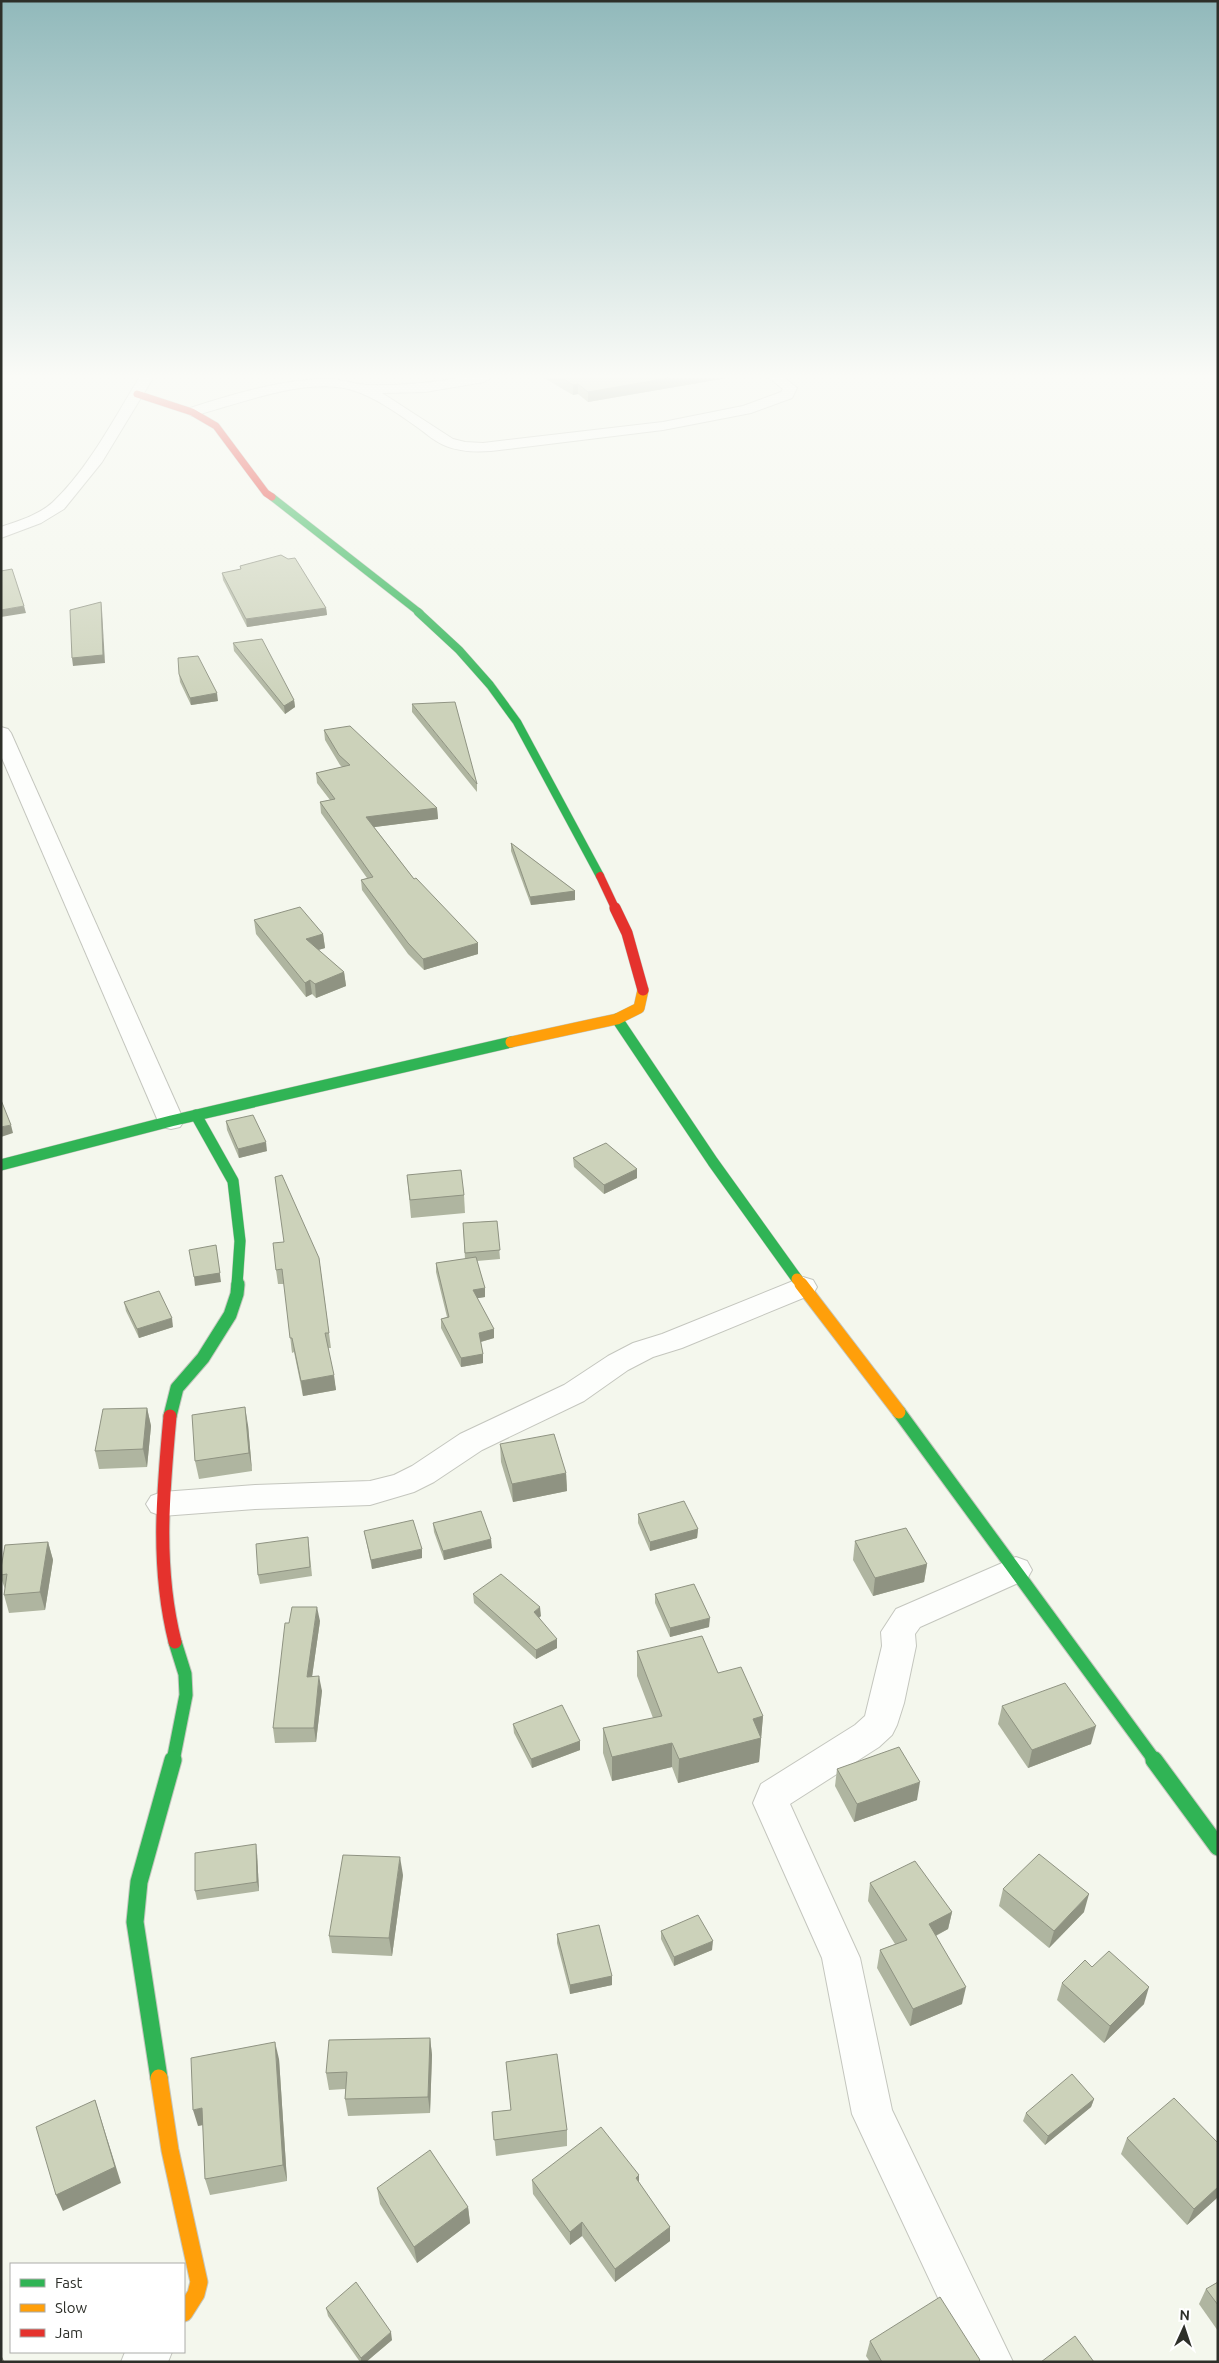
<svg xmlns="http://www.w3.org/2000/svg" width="1219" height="2363" font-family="Ubuntu,sans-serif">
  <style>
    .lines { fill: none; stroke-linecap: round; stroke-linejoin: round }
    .street-casing { stroke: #c4c6be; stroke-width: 2 }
    .fast-far4-casing { stroke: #c4c6be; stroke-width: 8 }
    .fast-far3-casing { stroke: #c4c6be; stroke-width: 9 }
    .fast-far2-casing { stroke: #c4c6be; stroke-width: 12 }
    .fast-far1-casing { stroke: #c4c6be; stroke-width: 15 }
    .fast-casing { stroke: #c4c6be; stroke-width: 19 }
    .slow-far2-casing { stroke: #c4c6be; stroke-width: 12 }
    .slow-far1-casing { stroke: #c4c6be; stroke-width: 15 }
    .slow-casing { stroke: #c4c6be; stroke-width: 19 }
    .jam-far3-casing { stroke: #c4c6be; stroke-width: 8 }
    .jam-far2-casing { stroke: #c4c6be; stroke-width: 9 }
    .jam-far1-casing { stroke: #c4c6be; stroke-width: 12 }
    .jam-casing { stroke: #c4c6be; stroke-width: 15 }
    .street { fill: #fdfefc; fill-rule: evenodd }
    .fast-far4 { stroke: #30b455; stroke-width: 7 }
    .fast-far3 { stroke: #30b455; stroke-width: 8 }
    .fast-far2 { stroke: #30b455; stroke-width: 11 }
    .fast-far1 { stroke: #30b455; stroke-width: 13 }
    .fast { stroke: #30b455; stroke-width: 17 }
    .slow-far2 { stroke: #ff9f0a; stroke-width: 11 }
    .slow-far1 { stroke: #ff9f0a; stroke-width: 13 }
    .slow { stroke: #ff9f0a; stroke-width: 17 }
    .jam-far3 { stroke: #e5322d; stroke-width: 7 }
    .jam-far2 { stroke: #e5322d; stroke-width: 8 }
    .jam-far1 { stroke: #e5322d; stroke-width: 11 }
    .jam { stroke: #e5322d; stroke-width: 13 }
    .wall { fill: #afb5a0 }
    .shaded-wall { fill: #8f9382 }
    .building { fill: #ccd2ba; stroke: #8f9382 }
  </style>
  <rect width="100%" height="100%" fill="#f4f7ed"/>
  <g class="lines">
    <defs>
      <g id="street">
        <path d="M139,378h14l-51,84 -38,47 -23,14 -40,15v-11c17,-6 38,-12 52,-25 35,-33 61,-83 86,-124z"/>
        <path d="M459,378h32l-7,4 -59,10 -43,1 71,46 12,3 18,1 180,-21 80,-16 38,-14 2,-3 -14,-11h16l12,10 -5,10 -41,15 -88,17 -172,21c-15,1 -30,1 -45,-5 -11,-4 -19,-12 -29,-19 -20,-14 -42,-30 -65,-37 -46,-14 -115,15 -160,26l-7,-4 2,-3c42,-14 86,-27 131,-30 20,-2 33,5 49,6 31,1 62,-2 92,-7z"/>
        <polygon points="1,727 8,729 11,733 184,1121 180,1127 171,1129 162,1127 158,1121 1,756"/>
        <polygon points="803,1277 813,1280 817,1287 813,1294 682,1348 653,1357 628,1370 584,1401 482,1450 434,1482 414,1492 370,1505 255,1509 162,1516 151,1512 146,1504 151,1496 162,1492 255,1485 370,1481 394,1475 412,1466 460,1434 564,1385 608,1356 633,1343 662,1334"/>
        <polygon points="1016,1557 1027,1561 1032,1570 1027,1579 920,1627 915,1634 916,1646 904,1703 897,1725 892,1735 879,1747 790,1804 860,1958 892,2110 1013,2362 968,2362 852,2114 822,1958 753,1803 761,1784 855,1725 865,1716 882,1646 881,1632 896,1609"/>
        <polygon points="125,2352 172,2352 168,2362 121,2362"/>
      </g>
      <polyline id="fast-far4" points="272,497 420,613"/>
      <polyline id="fast-far3" points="418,612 459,650 490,685 517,722 600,876"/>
      <g id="fast-far2">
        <polyline points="617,1019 713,1162 797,1279"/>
        <polyline points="196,1115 233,1181 240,1241 237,1285"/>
        <polyline points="1,1165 171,1121 511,1042"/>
      </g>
      <g id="fast-far1">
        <polyline points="899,1412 1155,1761"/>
        <polyline points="170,1416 177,1388 203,1358 230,1315 237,1294 238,1284"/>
        <polyline points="173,1761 186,1695 185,1674 175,1642"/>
      </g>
      <g id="fast">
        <polyline points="1154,1760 1218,1847"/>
        <polyline points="159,2078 135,1922 139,1882 173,1760"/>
      </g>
      <g id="slow-far2">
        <polyline points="511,1042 617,1019 639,1008 643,990"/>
        <polyline points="797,1279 802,1285"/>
      </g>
      <polyline id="slow-far1" points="801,1284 899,1412"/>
      <polyline id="slow" points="159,2078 170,2150 199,2282 196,2294 184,2313"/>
      <polyline id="jam-far3" points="137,394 192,412 216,426 266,493 272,497"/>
      <polyline id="jam-far2" points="600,876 616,910"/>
      <polyline id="jam-far1" points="615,908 627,933 643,990"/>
      <path id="jam" d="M170,1416c-7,76 -14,151 5,226"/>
    </defs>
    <use href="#street" class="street-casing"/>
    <use href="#fast-far4" class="fast-far4-casing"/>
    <use href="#fast-far3" class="fast-far3-casing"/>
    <use href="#fast-far2" class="fast-far2-casing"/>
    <use href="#fast-far1" class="fast-far1-casing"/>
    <use href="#fast" class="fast-casing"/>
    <use href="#slow-far2" class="slow-far2-casing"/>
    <use href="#slow-far1" class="slow-far1-casing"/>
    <use href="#slow" class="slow-casing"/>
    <use href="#jam-far3" class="jam-far3-casing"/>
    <use href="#jam-far2" class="jam-far2-casing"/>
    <use href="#jam-far1" class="jam-far1-casing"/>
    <use href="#jam" class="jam-casing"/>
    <use href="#street" class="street"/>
    <use href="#fast-far4" class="fast-far4"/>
    <use href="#fast-far3" class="fast-far3"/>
    <use href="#fast-far2" class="fast-far2"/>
    <use href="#fast-far1" class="fast-far1"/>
    <use href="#fast" class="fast"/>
    <use href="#slow-far2" class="slow-far2"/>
    <use href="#slow-far1" class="slow-far1"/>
    <use href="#slow" class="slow"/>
    <use href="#jam-far3" class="jam-far3"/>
    <use href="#jam-far2" class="jam-far2"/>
    <use href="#jam-far1" class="jam-far1"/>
    <use href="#jam" class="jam"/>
  </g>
  <g class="wall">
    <polygon points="544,378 727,378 588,402 578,394 573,395"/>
    <polygon points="222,573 326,608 327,615 247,627 223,580"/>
    <polygon points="233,643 294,700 295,707 285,714 234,651"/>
    <polygon points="179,674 218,701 191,705 180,682"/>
    <polygon points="412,704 477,784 477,792 412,712"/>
    <polygon points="324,730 437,808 438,819 374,827 414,879 478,954 424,970 408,954 362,890 361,880 367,878 321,813 320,802 330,800 317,783 316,773 342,767 340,765 325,740"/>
    <polygon points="511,843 575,891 575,900 531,905 511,851"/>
    <polygon points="254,920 323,934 325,948 318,950 344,972 346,986 316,998 312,994 306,997 256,934"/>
    <polygon points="226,1121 267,1151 239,1158 227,1130"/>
    <polygon points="573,1158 637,1169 637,1178 604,1194 574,1167"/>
    <polygon points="407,1175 464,1195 465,1213 411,1218"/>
    <polygon points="497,1221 500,1259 477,1261 485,1288 485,1297 477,1298 494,1338 481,1342 483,1354 483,1363 461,1367 441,1328 441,1319 447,1317 436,1272 436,1263 465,1259 463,1223"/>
    <polygon points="319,1258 331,1348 328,1348 336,1390 303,1396 294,1352 292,1353 284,1284 278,1284 276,1270"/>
    <polygon points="124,1302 173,1327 139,1338 126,1311"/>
    <polygon points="147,1408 151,1426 147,1467 99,1469 95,1451"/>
    <polygon points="248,1425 252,1471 199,1479 195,1461"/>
    <polygon points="500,1444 566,1473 567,1491 513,1502 501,1462"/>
    <polygon points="638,1514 698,1529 697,1538 650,1551 638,1523"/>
    <polygon points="433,1523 492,1548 444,1560 434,1532"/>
    <polygon points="364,1531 422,1558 372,1569 366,1540"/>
    <polygon points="855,1541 927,1564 924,1582 873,1596 853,1560"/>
    <polygon points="48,1542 53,1560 45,1610 9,1613 4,1595 5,1589 1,1578 1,1568"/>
    <polygon points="309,1546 312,1576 260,1584 258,1575"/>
    <polygon points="473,1594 541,1616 539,1617 557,1648 536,1659 474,1603"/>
    <polygon points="655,1594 709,1627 670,1637 655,1603"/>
    <polygon points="320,1621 312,1676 322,1691 316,1742 275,1743 273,1728"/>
    <polygon points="637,1651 718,1673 763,1716 759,1762 678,1783 672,1767 612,1781 603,1753 603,1728 653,1718 637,1676"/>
    <polygon points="1002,1706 1091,1744 1028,1768 998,1724"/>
    <polygon points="513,1724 580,1741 580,1750 532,1768 514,1733"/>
    <polygon points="837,1769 917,1800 854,1822 835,1786"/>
    <polygon points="257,1853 259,1891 197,1900 195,1891"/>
    <polygon points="403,1875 392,1956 332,1953 329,1936"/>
    <polygon points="870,1883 952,1912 948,1929 936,1936 962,2004 910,2026 877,1968 880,1950 895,1944 868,1901"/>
    <polygon points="1003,1889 1084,1912 1049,1948 999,1906"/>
    <polygon points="661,1931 712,1950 674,1966 661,1939"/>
    <polygon points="557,1934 612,1976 612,1985 570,1994 557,1943"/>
    <polygon points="1092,1967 1144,2004 1104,2043 1057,2000 1062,1983"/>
    <polygon points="430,2038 432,2055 430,2113 348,2116 345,2099 345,2089 329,2090 326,2073"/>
    <polygon points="279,2059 287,2181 210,2195 205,2179 203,2125 198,2126"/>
    <polygon points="506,2062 567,2130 567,2146 496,2156 492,2112 511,2110"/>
    <polygon points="1094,2099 1091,2107 1045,2145 1023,2121 1026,2113"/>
    <polygon points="1127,2138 1218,2143 1218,2197 1187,2225 1121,2154"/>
    <polygon points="532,2180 639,2183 670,2227 670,2241 615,2282 582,2236 570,2245 533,2194"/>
    <polygon points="377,2188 468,2207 470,2223 417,2263 380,2204"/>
    <polygon points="1218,2282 1218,2331 1199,2304 1206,2289"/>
    <polygon points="326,2308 392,2340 366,2362 360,2362 328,2316"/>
    <polygon points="870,2341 980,2360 980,2362 870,2362 866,2356"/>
  </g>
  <g class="shaded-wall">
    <polygon points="668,378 727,378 588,402 588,392"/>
    <polygon points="578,384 578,394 573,395 573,385"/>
    <polygon points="101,602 102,610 105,663 73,666 72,658"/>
    <polygon points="24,606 26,613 1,617 1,610"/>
    <polygon points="326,608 327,615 247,627 246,619"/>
    <polygon points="217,693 218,701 191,705 190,698"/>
    <polygon points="294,700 295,707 285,714 284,706"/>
    <polygon points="437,808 438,819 367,828 366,817"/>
    <polygon points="575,891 575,900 531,905 530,897"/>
    <polygon points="323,934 325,948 308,953 306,939"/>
    <polygon points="478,943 478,954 424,970 423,959"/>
    <polygon points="344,972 346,986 316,998 315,984"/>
    <polygon points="310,980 312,994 306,997 305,983"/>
    <polygon points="11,1125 13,1133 1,1137 1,1127"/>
    <polygon points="266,1142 267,1151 239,1158 238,1149"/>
    <polygon points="637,1169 637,1178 604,1194 604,1185"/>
    <polygon points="216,1245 221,1282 195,1286 194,1277"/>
    <polygon points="485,1288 485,1297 473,1299 473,1290"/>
    <polygon points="172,1318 173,1327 139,1338 137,1329"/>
    <polygon points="494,1329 494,1338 480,1342 479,1333"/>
    <polygon points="483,1354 483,1363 461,1367 461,1358"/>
    <polygon points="334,1375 336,1390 303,1396 301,1381"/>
    <polygon points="245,1407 248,1425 252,1471 249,1453"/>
    <polygon points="147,1408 151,1426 147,1467 143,1449"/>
    <polygon points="566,1473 567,1491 513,1502 512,1484"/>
    <polygon points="698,1529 697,1538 650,1551 650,1542"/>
    <polygon points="491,1539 492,1548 444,1560 443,1551"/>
    <polygon points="48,1542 53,1560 45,1610 40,1592"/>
    <polygon points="422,1549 422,1558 372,1569 371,1560"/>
    <polygon points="927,1564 924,1582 873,1596 875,1578"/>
    <polygon points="317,1607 320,1621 310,1691 307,1677"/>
    <polygon points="540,1607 541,1616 535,1621 534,1612"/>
    <polygon points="710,1618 709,1627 670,1637 670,1628"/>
    <polygon points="557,1639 557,1648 536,1659 536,1650"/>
    <polygon points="319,1676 322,1691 316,1742 314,1728"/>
    <polygon points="763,1716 759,1762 678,1783 679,1759 753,1719"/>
    <polygon points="1096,1726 1091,1744 1028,1768 1032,1750"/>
    <polygon points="580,1741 580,1750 532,1768 531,1759"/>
    <polygon points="672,1743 672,1767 612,1781 612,1757"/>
    <polygon points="920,1782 917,1800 854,1822 857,1804"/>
    <polygon points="256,1844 257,1853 259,1891 257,1882"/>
    <polygon points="400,1857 403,1875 392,1956 389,1938"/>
    <polygon points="1089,1894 1084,1912 1049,1948 1054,1931"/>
    <polygon points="952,1912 948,1929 925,1941 929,1924"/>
    <polygon points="713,1941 712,1950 674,1966 674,1957"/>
    <polygon points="612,1976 612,1985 570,1994 570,1985"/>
    <polygon points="966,1987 962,2004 910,2026 913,2009"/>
    <polygon points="1149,1987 1144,2004 1104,2043 1110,2026"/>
    <polygon points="430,2038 432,2055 430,2113 428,2097"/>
    <polygon points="275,2042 279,2059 287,2181 283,2165"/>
    <polygon points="1094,2099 1091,2107 1045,2145 1048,2136"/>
    <polygon points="95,2100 121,2183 63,2211 56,2195"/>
    <polygon points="202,2108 207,2124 198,2126 193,2110"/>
    <polygon points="639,2175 639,2189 636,2178"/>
    <polygon points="1218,2187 1218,2197 1187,2225 1194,2209"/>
    <polygon points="468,2207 470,2223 417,2263 414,2247"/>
    <polygon points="582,2222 582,2236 570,2245 570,2232"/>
    <polygon points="670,2227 670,2241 615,2282 615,2269"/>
    <polygon points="391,2332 392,2340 366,2362 361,2362 361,2358"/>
  </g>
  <g class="building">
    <polygon points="562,378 668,378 588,392 578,384 573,385"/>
    <polygon points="281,555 288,559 295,558 326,608 246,619 222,573 241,569 240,566"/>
    <polygon points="12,569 24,606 1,610 1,571"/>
    <polygon points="101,602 103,655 72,658 70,610"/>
    <polygon points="262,639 294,700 284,706 233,643"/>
    <polygon points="198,656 217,693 190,698 179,674 178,658"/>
    <polygon points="455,702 477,784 412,704"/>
    <polygon points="350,726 437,808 366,817 414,879 416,878 478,943 423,959 408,943 361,880 373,877 320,802 335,799 316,773 350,765 339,755 324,730"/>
    <polygon points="511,843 575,891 530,897"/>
    <polygon points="300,907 323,934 306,939 344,972 315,984 310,980 305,983 254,920"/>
    <polygon points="1,1100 11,1125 1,1127"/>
    <polygon points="253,1115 266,1142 238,1149 226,1121"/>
    <polygon points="606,1143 637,1169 604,1185 573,1158"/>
    <polygon points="461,1170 464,1195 410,1200 407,1175"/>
    <polygon points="282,1175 319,1258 329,1333 325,1333 334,1375 301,1381 292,1338 290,1338 282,1269 276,1270 273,1243 284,1242 275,1177"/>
    <polygon points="497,1221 500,1250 465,1253 463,1223"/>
    <polygon points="216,1245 220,1273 194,1277 189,1250"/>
    <polygon points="476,1257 485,1288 473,1290 494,1329 479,1333 483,1354 461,1358 441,1319 449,1317 436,1263"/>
    <polygon points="159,1291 172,1318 137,1329 124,1302"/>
    <polygon points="245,1407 249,1453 195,1461 192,1415"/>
    <polygon points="147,1408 143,1449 95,1451 103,1409"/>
    <polygon points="554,1434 566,1473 512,1484 500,1444"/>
    <polygon points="684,1501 698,1529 650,1542 638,1514"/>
    <polygon points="481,1511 491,1539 443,1551 433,1523"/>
    <polygon points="413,1520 422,1549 371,1560 364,1531"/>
    <polygon points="906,1528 927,1564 875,1578 855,1541"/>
    <polygon points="308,1537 310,1567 258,1575 256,1544"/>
    <polygon points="48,1542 40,1592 4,1595 7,1574 1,1575 1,1568 5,1545"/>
    <polygon points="501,1574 540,1607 534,1612 557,1639 536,1650 473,1594"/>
    <polygon points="694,1584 710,1618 670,1628 655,1594"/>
    <polygon points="292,1607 317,1607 307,1677 319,1676 314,1728 273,1728 285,1623 289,1623"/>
    <polygon points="702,1636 718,1673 741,1667 763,1716 753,1719 761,1738 679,1759 672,1743 612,1757 603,1728 662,1716 637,1651"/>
    <polygon points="1065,1683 1096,1726 1032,1750 1002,1706"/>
    <polygon points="562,1705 580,1741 531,1759 513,1724"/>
    <polygon points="899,1747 920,1782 857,1804 837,1769"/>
    <polygon points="256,1844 257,1882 195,1891 195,1853"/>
    <polygon points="1039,1854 1089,1894 1054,1931 1003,1889"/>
    <polygon points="343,1855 400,1857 389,1938 329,1936"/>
    <polygon points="915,1861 952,1912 929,1924 966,1987 913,2009 880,1950 907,1940 870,1883"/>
    <polygon points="698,1915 713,1941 674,1957 661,1931"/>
    <polygon points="599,1925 612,1976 570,1985 557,1934"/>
    <polygon points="1109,1951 1149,1987 1110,2026 1062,1983 1085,1960 1092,1967"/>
    <polygon points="430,2038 428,2097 345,2099 347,2072 326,2073 329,2040"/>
    <polygon points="275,2042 283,2165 205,2179 202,2108 193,2110 191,2058"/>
    <polygon points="557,2054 567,2130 494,2140 492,2112 511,2110 506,2062"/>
    <polygon points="1072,2074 1094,2099 1048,2136 1026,2113"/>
    <polygon points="1174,2098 1218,2143 1218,2187 1194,2209 1127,2138"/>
    <polygon points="95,2100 115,2167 56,2195 36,2127"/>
    <polygon points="601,2127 639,2175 636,2178 670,2227 615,2269 582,2222 570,2232 532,2180"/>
    <polygon points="430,2150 468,2207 414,2247 377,2188"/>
    <polygon points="356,2282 391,2332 361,2358 326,2308"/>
    <polygon points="1218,2282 1218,2305 1206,2289"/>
    <polygon points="940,2297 980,2360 978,2362 882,2362 870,2341"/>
    <polygon points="1075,2336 1094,2362 1041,2362"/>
    <polygon points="1,2356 4,2362 1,2362"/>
  </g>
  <linearGradient id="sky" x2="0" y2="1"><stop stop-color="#91b9bb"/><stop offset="0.53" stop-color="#fafbf7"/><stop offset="1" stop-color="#fafbf7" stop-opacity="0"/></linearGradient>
  <rect width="1219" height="709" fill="url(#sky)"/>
  <rect width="1219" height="2363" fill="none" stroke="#2d2f29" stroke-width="5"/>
  <rect x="10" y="2263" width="175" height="90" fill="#ffffff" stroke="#abaca9"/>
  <rect x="20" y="2279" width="25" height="8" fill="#30b455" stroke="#abaca9"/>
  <text x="55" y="2288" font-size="15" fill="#2d2f29">Fast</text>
  <rect x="20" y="2304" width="25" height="8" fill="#ff9f0a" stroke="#abaca9"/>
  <text x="55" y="2313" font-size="15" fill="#2d2f29">Slow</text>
  <rect x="20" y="2329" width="25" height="8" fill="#e5322d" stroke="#abaca9"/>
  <text x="55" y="2338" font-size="15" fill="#2d2f29">Jam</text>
  <g transform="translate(1184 2328) rotate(3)" stroke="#ffffff" stroke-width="4" paint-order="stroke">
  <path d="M0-4L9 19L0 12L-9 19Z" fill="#2d2f29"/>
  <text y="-8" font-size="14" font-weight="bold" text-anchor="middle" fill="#2d2f29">N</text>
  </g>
</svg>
